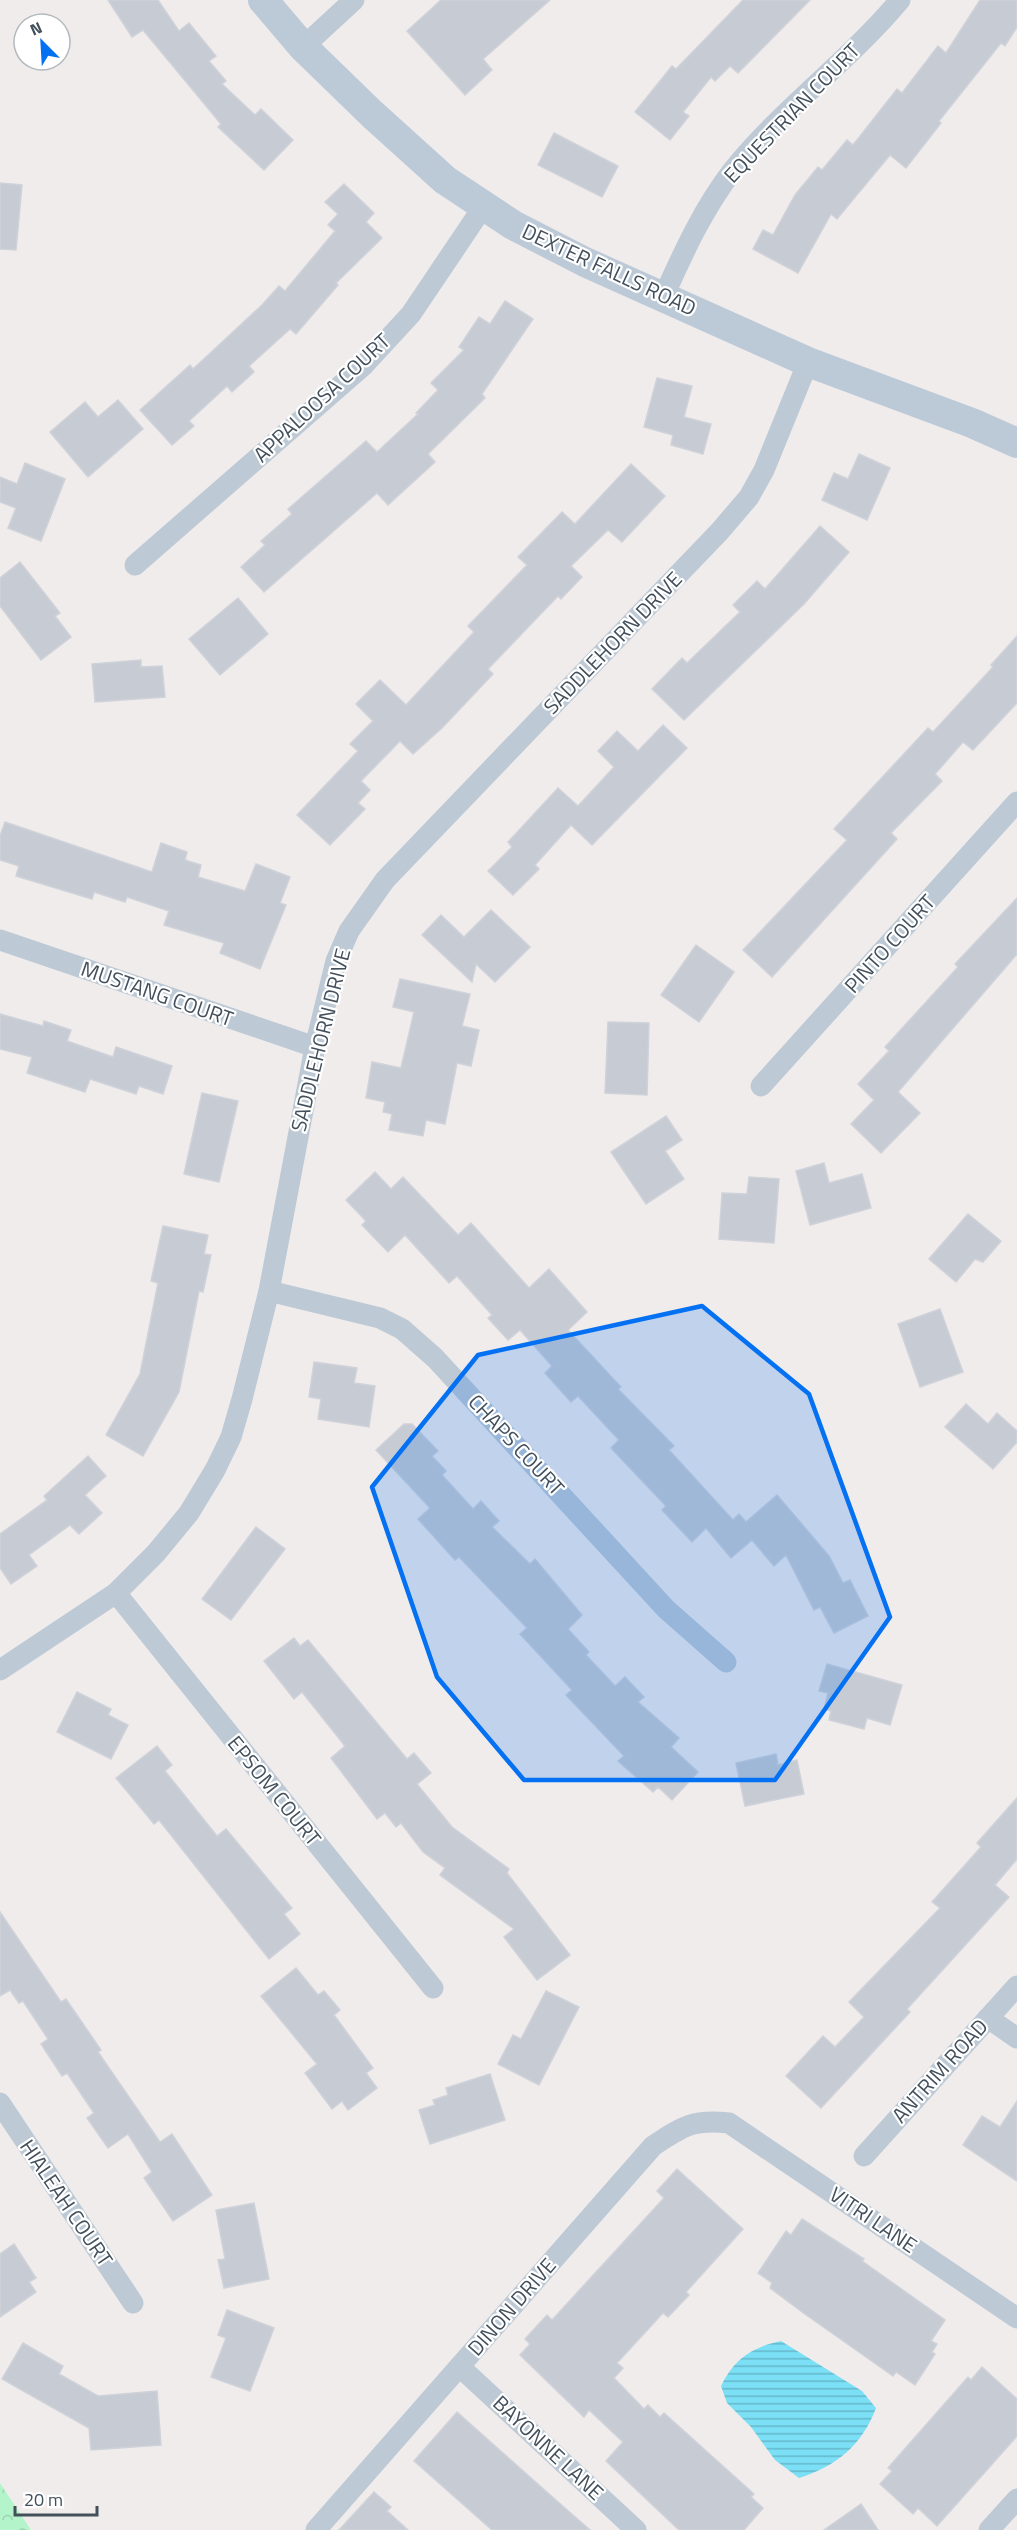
<svg xmlns="http://www.w3.org/2000/svg" width="1017" height="2530" font-family="'Titillium Web',sans-serif">
  <style>
    .forest { fill: url(#forest-crowns) }
    .water { fill: url(#water-rules) }
    .building { fill: #c7cbd3; stroke: #cfd2d9; stroke-width: 1.5 }
    .lines { fill: none; stroke-linecap: round; stroke-linejoin: round }
    .street { stroke: #bdc9d4; stroke-width: 21 }
    .secondary { stroke: #bccad8; stroke-width: 30 }
    .marked { fill: #0470f2; fill-opacity: 0.2; stroke: #0470f2; stroke-width: 4.5; stroke-linejoin: round }
    .labels { text-anchor: middle; stroke-width: 4.5; stroke-linejoin: round; paint-order: stroke }
    .street-label { font-size: 21px; fill: #43505c; stroke: #fff }
  </style>
  <defs>
    <pattern id="forest-crowns" width="20" height="18" patternUnits="userSpaceOnUse" patternTransform="scale(1.5)"><rect width="20" height="18" fill="#b4f4cb"/><path d="M2 6a3 3 0 1 1 6 0M12 15a3 3 0 1 1 6 0" fill="none" stroke="#9cd3b1"/></pattern>
    <pattern id="water-rules" width="6" height="5" patternUnits="userSpaceOnUse" patternTransform="scale(1.5)"><rect width="6" height="5" fill="#7bdff6"/><path d="M0 2.5h6" fill="none" stroke="#66b7ca"/></pattern>
  </defs>
  <rect width="100%" height="100%" fill="#f0ecec"/>
  <polygon class="forest" points="0,2483 31,2530 0,2530"/>
  <path class="water" d="M781,2341l81,50 14,17c-14,37 -39,58 -77,70l-24,-18 -24,-33 -24,-24 -6,-17c13,-27 31,-39 60,-45z"/>
  <g class="building">
    <polygon points="108,0 158,0 179,31 189,23 216,56 209,61 226,81 222,84 255,115 261,109 293,140 264,170 218,127 221,124 143,30 132,37"/>
    <polygon points="441,0 550,0 483,59 492,70 465,95 407,31"/>
    <polygon points="743,0 810,0 738,73 730,66 715,81 711,77 683,112 689,116 670,140 635,112 672,66 676,69"/>
    <polygon points="980,0 1017,0 1017,27 1005,46 1001,43 939,121 941,123 906,168 890,155 837,219 831,214 798,273 753,249 763,230 773,235 795,195 818,167 822,170 847,140 853,145 897,89 902,93 938,46 946,53"/>
    <polygon points="554,133 618,166 602,197 538,165"/>
    <polygon points="0,183 22,185 16,250 0,249"/>
    <polygon points="344,184 374,213 366,222 382,238 336,283 338,285 296,334 290,329 249,366 254,372 232,392 227,386 189,421 194,426 172,445 140,410 190,365 193,369 262,305 279,286 285,291 335,231 328,225 338,214 325,202"/>
    <polygon points="505,301 533,319 482,394 485,398 428,454 435,462 388,505 377,493 264,592 241,567 265,545 261,541 292,514 288,509 366,441 377,452 418,414 416,413 438,390 431,383 464,350 459,347 479,317 490,324"/>
    <polygon points="657,378 692,386 684,417 711,424 703,454 671,445 673,435 644,427"/>
    <polygon points="118,400 143,429 88,477 50,432 85,402 98,417"/>
    <polygon points="859,454 890,468 867,520 822,500 834,473 848,479"/>
    <polygon points="25,463 65,479 41,541 8,528 16,508 0,502 0,477 17,484"/>
    <polygon points="631,464 665,496 622,542 608,530 571,566 582,577 561,599 558,596 488,669 493,674 442,728 413,754 400,741 361,781 370,790 358,803 365,809 330,845 297,815 358,751 350,744 373,721 356,704 380,680 406,705 474,632 468,626 527,565 518,557 562,512 575,524"/>
    <polygon points="820,526 849,552 804,604 684,720 652,689 682,658 687,663 740,612 733,605 757,581 765,589"/>
    <polygon points="20,562 60,613 55,616 71,637 41,660 0,606 0,578"/>
    <polygon points="238,598 268,634 220,675 189,639"/>
    <polygon points="1017,636 1017,703 973,750 963,742 935,774 942,781 891,833 897,839 772,977 743,950 847,840 834,829 928,728 933,732 993,667 991,665"/>
    <polygon points="141,660 141,667 162,666 165,697 95,702 92,664"/>
    <polygon points="663,725 687,748 592,845 571,825 535,865 539,869 513,895 488,871 512,847 508,842 558,788 578,806 614,767 598,751 617,731 638,751"/>
    <polygon points="5,822 152,872 161,843 187,852 185,860 201,865 198,877 245,891 256,864 290,877 280,903 286,905 260,969 220,953 224,943 164,925 169,911 127,897 125,902 94,892 92,899 16,876 19,866 0,860 0,836"/>
    <polygon points="1017,898 1017,954 898,1092 920,1113 881,1153 851,1124 874,1100 858,1084 889,1051 885,1047 958,967 955,964"/>
    <polygon points="491,910 530,947 495,982 476,964 472,982 422,935 441,915 464,937"/>
    <polygon points="696,945 734,972 699,1022 661,995"/>
    <polygon points="400,979 470,994 462,1026 479,1030 471,1066 457,1063 445,1124 426,1120 423,1136 389,1130 392,1114 383,1112 385,1102 366,1098 372,1062 401,1068 414,1012 393,1007"/>
    <polygon points="0,1014 43,1026 44,1021 71,1030 67,1041 113,1057 116,1047 172,1066 163,1094 139,1086 136,1094 90,1079 85,1092 27,1073 32,1057 0,1049"/>
    <polygon points="608,1022 649,1023 647,1095 605,1093"/>
    <polygon points="202,1093 238,1101 219,1182 184,1174"/>
    <polygon points="666,1116 682,1140 665,1151 684,1179 646,1204 611,1152"/>
    <polygon points="824,1163 829,1183 862,1174 871,1208 810,1225 796,1171"/>
    <polygon points="375,1172 391,1189 403,1177 458,1235 471,1223 529,1288 549,1269 587,1312 568,1330 621,1387 618,1389 674,1446 669,1450 733,1520 739,1514 746,1522 777,1495 829,1556 843,1583 850,1580 868,1616 834,1633 820,1607 814,1610 786,1555 774,1566 752,1540 731,1558 706,1528 692,1542 662,1510 666,1506 611,1448 619,1440 578,1396 571,1402 545,1373 552,1366 520,1330 508,1340 488,1318 492,1315 457,1276 449,1283 405,1235 388,1252 362,1225 366,1221 346,1200"/>
    <polygon points="749,1177 779,1179 774,1243 719,1239 722,1193 747,1194"/>
    <polygon points="968,1214 1001,1241 983,1262 975,1259 956,1282 929,1259"/>
    <polygon points="163,1226 208,1235 204,1254 211,1255 203,1292 199,1291 179,1392 143,1456 106,1435 140,1374 158,1283 151,1281"/>
    <polygon points="940,1309 963,1372 920,1387 898,1324"/>
    <polygon points="314,1362 357,1368 354,1383 375,1386 369,1427 318,1419 321,1399 309,1397"/>
    <polygon points="966,1404 988,1424 997,1413 1017,1431 1017,1442 993,1469 945,1427"/>
    <polygon points="404,1424 412,1424 438,1451 432,1456 446,1471 442,1475 473,1509 481,1501 499,1521 492,1527 530,1564 535,1559 582,1615 568,1629 589,1652 586,1655 615,1686 625,1677 644,1697 638,1702 679,1738 671,1747 698,1772 672,1800 658,1787 653,1792 618,1761 624,1756 566,1695 572,1690 520,1634 527,1628 459,1557 455,1560 418,1519 430,1508 376,1450"/>
    <polygon points="88,1456 106,1476 85,1495 102,1513 79,1534 70,1525 29,1555 37,1566 11,1584 0,1568 0,1534 47,1500 44,1496"/>
    <polygon points="256,1527 285,1549 231,1620 202,1599"/>
    <polygon points="294,1638 300,1646 308,1640 407,1759 414,1753 431,1773 417,1784 452,1827 509,1869 507,1873 570,1955 537,1980 504,1937 514,1929 440,1875 445,1868 423,1852 401,1823 396,1827 385,1813 377,1819 331,1758 345,1746 302,1692 294,1699 264,1661"/>
    <polygon points="827,1664 902,1685 890,1725 867,1718 864,1729 829,1720 831,1711 824,1709 828,1693 819,1691"/>
    <polygon points="77,1692 111,1709 108,1715 128,1725 111,1759 57,1732"/>
    <polygon points="157,1746 172,1765 165,1771 217,1836 226,1829 292,1908 284,1914 300,1934 269,1959 159,1820 154,1824 116,1778"/>
    <polygon points="776,1754 778,1765 797,1760 804,1794 745,1806 736,1763"/>
    <polygon points="1017,1798 1017,1859 995,1885 1009,1897 907,2009 910,2012 821,2108 786,2076 823,2036 835,2047 864,2017 849,2002 940,1908 932,1902 981,1847 977,1843"/>
    <polygon points="0,1912 61,2002 66,1999 101,2050 98,2052 160,2142 172,2134 212,2195 173,2221 144,2178 152,2172 128,2134 108,2148 87,2118 94,2113 67,2073 62,2076 41,2044 48,2039 23,2001 19,2003 10,1990 0,1996"/>
    <polygon points="296,1968 318,1995 324,1991 340,2010 334,2015 373,2068 366,2073 377,2088 348,2110 342,2101 332,2109 305,2073 317,2064 261,1996"/>
    <polygon points="546,1991 579,2007 539,2085 498,2064 513,2035 521,2039"/>
    <polygon points="490,2074 505,2120 430,2144 419,2110 435,2105 433,2100 448,2095 446,2088"/>
    <polygon points="1017,2101 1017,2181 963,2145 982,2116 1000,2127"/>
    <polygon points="677,2169 743,2229 686,2292 689,2295 668,2317 663,2313 617,2363 623,2368 614,2378 644,2409 648,2405 660,2417 664,2413 754,2494 751,2497 763,2508 744,2530 679,2530 606,2461 623,2442 589,2410 584,2417 520,2355 530,2344 525,2339 547,2315 552,2320 664,2198 657,2191"/>
    <polygon points="254,2203 269,2279 224,2288 218,2260 225,2259 216,2210"/>
    <polygon points="802,2219 864,2259 862,2261 945,2320 931,2341 937,2344 932,2352 935,2354 915,2385 896,2372 893,2376 802,2312 770,2288 772,2283 758,2273 786,2231 791,2235"/>
    <polygon points="14,2244 36,2278 29,2282 36,2292 0,2317 0,2254"/>
    <polygon points="227,2310 274,2328 250,2391 211,2377 226,2338 218,2335"/>
    <polygon points="23,2343 63,2366 59,2374 98,2396 157,2391 161,2445 91,2450 89,2428 2,2379"/>
    <polygon points="982,2367 1017,2399 1017,2436 937,2526 918,2508 913,2514 880,2484 892,2471 888,2468 968,2377 971,2380"/>
    <polygon points="457,2412 557,2501 590,2530 492,2530 414,2461"/>
    <polygon points="374,2492 391,2507 387,2511 408,2530 339,2530"/>
    <polygon points="861,2504 878,2530 824,2530"/>
  </g>
  <g class="lines">
    <g class="street">
      <polyline points="303,47 354,0"/>
      <path d="M663,298c20,-45 40,-89 70,-128 50,-62 116,-109 167,-170"/>
      <polyline points="135,565 364,365 411,314 483,207"/>
      <polyline points="0,940 315,1047"/>
      <polyline points="761,1086 1017,802"/>
      <polyline points="269,1291 380,1318 402,1329 435,1358 666,1609 726,1662"/>
      <polyline points="116,1593 433,1988"/>
      <polyline points="0,1670 116,1593 156,1553 189,1513 215,1470 231,1437 242,1399 269,1291 315,1047 336,961 349,931 385,880 720,531 749,497 764,470 808,362"/>
      <polyline points="988,2018 1017,2038"/>
      <polyline points="0,2103 133,2303"/>
      <polyline points="864,2156 1017,1986"/>
      <polyline points="460,2367 636,2530"/>
      <path d="M316,2530l337,-384c30,-20 40,-27 76,-23l288,195"/>
      <polyline points="989,2530 1017,2499"/>
    </g>
    <polyline class="secondary" points="263,0 303,47 372,114 445,180 513,225 585,262 808,362 972,423 1017,443"/>
  </g>
  <path class="marked" d="M702,1306l107,88 81,223 -115,163h-251l-87,-103 -65,-190 106,-132z"/>
  <g class="labels">
    <g class="street-label">
      <text transform="translate(792 113) rotate(-46)" y="7">EQUESTRIAN COURT</text>
      <text transform="translate(609 270) rotate(25)" y="7">DEXTER FALLS ROAD</text>
      <text transform="translate(322 398) rotate(-43)" y="7">APPALOOSA COURT</text>
      <text transform="translate(613 643) rotate(-46)" y="7">SADDLEHORN DRIVE</text>
      <text transform="translate(890 944) rotate(-48)" y="7">PINTO COURT</text>
      <text transform="translate(157 994) rotate(19)" y="7">MUSTANG COURT</text>
      <text transform="translate(321 1040) rotate(-76)" y="7">SADDLEHORN DRIVE</text>
      <text transform="translate(516 1445) rotate(47)" y="7">CHAPS COURT</text>
      <text transform="translate(274 1791) rotate(51)" y="7">EPSOM COURT</text>
      <text transform="translate(940 2071) rotate(-48)" y="7">ANTRIM ROAD</text>
      <text transform="translate(66 2203) rotate(56)" y="7">HIALEAH COURT</text>
      <text transform="translate(873 2220) rotate(34)" y="7">VITRI LANE</text>
      <text transform="translate(512 2307) rotate(-49)" y="7">DINON DRIVE</text>
      <text transform="translate(548 2448) rotate(43)" y="7">BAYONNE LANE</text>
    </g>
  </g>
  <g transform="translate(42 42) rotate(336)"><circle r="28" fill="#ffffff" stroke="#b4b9be" stroke-width="1.5"/>
  <path d="M0-4.5L10 22L0 15L-10 22Z" fill="#0470f2"/>
  <text y="-9" font-size="16" font-weight="bold" text-anchor="middle" fill="#43505c">N</text>
  </g>
  <path d="M15 2506v9h82v-9" fill="none" stroke="#43505c" stroke-width="3"/>
  <text x="24" y="2506" font-size="18" fill="#43505c" stroke="#ffffff" stroke-width="4.5" paint-order="stroke">20 m</text>
</svg>
